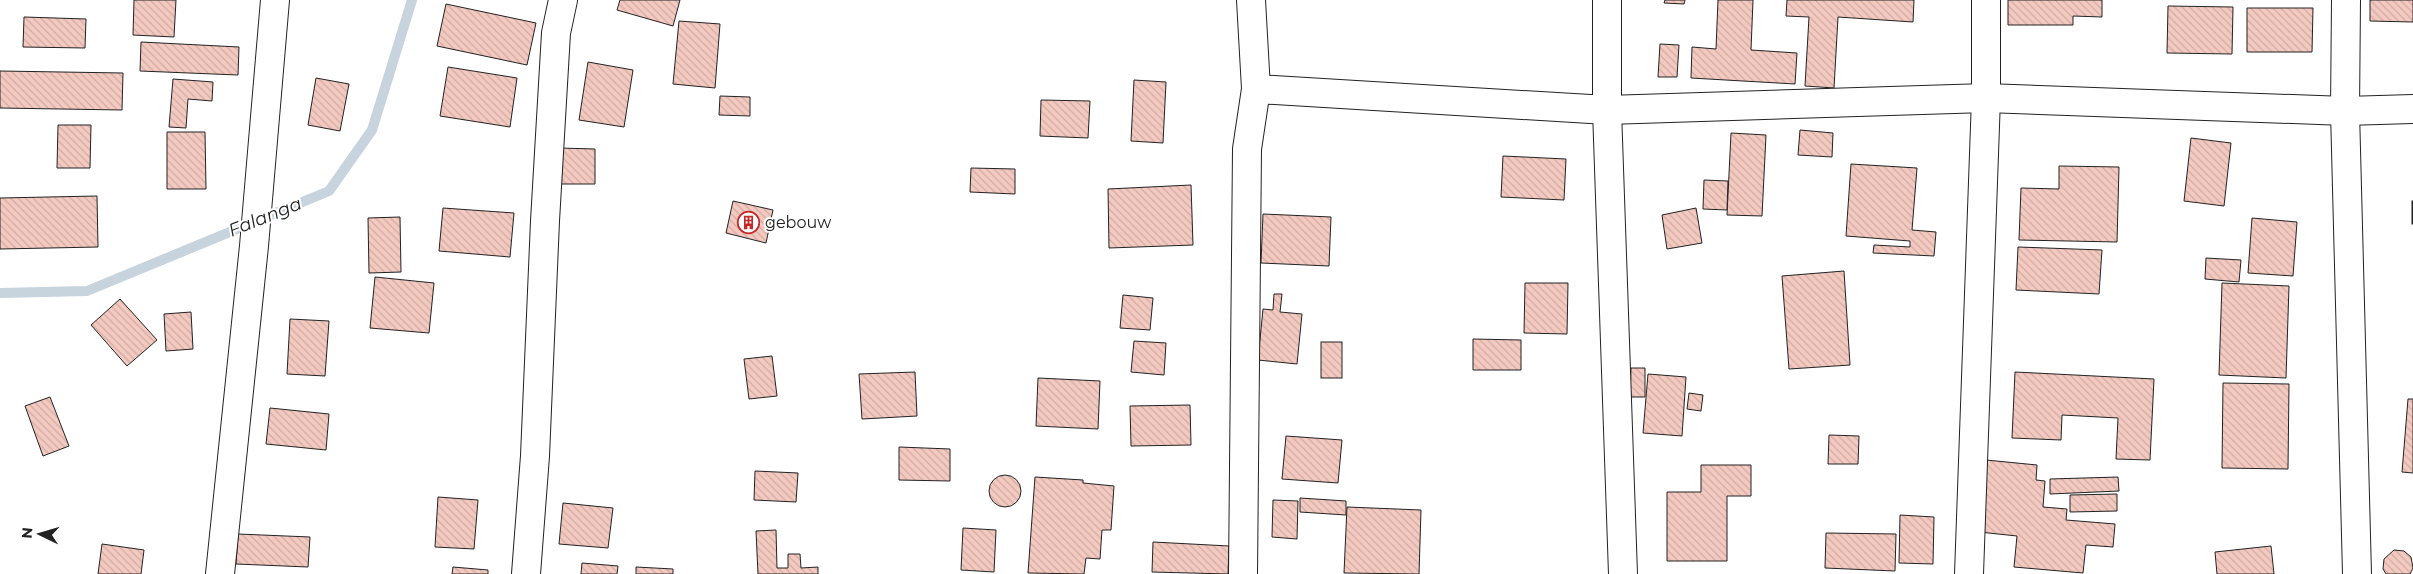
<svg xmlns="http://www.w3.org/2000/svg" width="2413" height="574" font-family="Montserrat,sans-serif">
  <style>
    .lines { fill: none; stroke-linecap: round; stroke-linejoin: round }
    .stream { stroke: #c7d3dd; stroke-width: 10 }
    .building { fill: url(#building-back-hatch); stroke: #222 }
    .minor-casing { stroke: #222; stroke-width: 30 }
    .minor { stroke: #fff; stroke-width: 28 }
    .labels { text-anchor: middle; stroke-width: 4; stroke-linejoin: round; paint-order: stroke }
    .poi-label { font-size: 16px; fill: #222; stroke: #fff; text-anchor: start }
    .water-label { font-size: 18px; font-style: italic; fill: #222; stroke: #fff }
  </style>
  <defs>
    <pattern id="building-back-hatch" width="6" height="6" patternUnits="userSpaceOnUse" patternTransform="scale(1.25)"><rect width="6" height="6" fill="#f3c9c0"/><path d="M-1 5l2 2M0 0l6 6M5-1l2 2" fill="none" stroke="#d0aca5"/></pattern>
  </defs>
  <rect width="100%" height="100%" fill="#fff"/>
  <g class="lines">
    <polyline class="stream" points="0,293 87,291 329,191 372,130 412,0"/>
  </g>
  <g class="building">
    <polygon points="134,0 176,0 174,37 133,35"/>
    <polygon points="620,0 680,0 673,26 617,10"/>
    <polygon points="1665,0 1685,0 1684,4 1664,3"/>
    <polygon points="1718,0 1753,0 1751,50 1797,53 1795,84 1691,78 1692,47 1716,49"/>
    <polygon points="1787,0 1914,0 1913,22 1838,17 1834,88 1805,86 1809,17 1786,16"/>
    <polygon points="2008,0 2102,0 2102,17 2073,16 2073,25 2008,25"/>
    <polygon points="2370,0 2413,0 2413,22 2370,21"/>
    <polygon points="446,4 536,23 527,65 437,46"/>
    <polygon points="2168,6 2233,7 2232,54 2167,53"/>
    <polygon points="2247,8 2313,8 2312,52 2247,52"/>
    <polygon points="24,17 86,19 85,48 23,47"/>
    <polygon points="679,21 720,24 715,88 673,84"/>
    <polygon points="141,42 239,47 238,75 140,71"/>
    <polygon points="1660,44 1679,45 1677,77 1658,77"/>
    <polygon points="588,62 633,70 624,127 579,120"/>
    <polygon points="448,67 517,78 510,127 440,116"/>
    <polygon points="0,71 123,73 122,110 0,108"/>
    <polygon points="316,78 349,84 340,131 308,125"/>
    <polygon points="173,79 213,82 212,101 188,99 186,128 169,127"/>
    <polygon points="1134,80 1166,82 1163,143 1131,141"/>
    <polygon points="720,96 750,97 750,116 719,115"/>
    <polygon points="1041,100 1090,101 1088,138 1040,136"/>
    <polygon points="58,125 91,125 90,168 57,168"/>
    <polygon points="1800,130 1833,133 1832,157 1798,155"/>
    <polygon points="167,132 205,132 206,189 167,189"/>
    <polygon points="1731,133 1766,135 1762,216 1727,215"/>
    <polygon points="2191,138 2231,143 2224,206 2184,201"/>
    <polygon points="559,148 595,149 595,184 558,184"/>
    <polygon points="1503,156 1566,159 1564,200 1501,197"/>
    <polygon points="1851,164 1917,168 1912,230 1936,232 1934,256 1873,253 1874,245 1910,247 1910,241 1846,236"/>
    <polygon points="2059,166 2119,167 2117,242 2019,240 2021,188 2059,189"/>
    <polygon points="971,168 1015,169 1015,194 970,192"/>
    <polygon points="1704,180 1728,181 1727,210 1703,209"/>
    <polygon points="1191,185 1193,245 1109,248 1108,189"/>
    <polygon points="97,196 98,247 0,249 0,198"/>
    <polygon points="733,201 773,210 766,243 726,233"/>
    <rect x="2412" y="201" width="1" height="23"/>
    <polygon points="443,208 514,213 510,257 439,251"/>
    <polygon points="1696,208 1702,243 1667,249 1662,215"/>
    <polygon points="1263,214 1331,217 1329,266 1261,263"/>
    <polygon points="400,217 401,272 369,273 368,218"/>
    <polygon points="2252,218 2297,222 2293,276 2248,273"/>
    <polygon points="2018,247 2102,250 2099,294 2016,290"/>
    <polygon points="2206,258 2241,260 2239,282 2205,279"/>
    <polygon points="1844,271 1850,365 1789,369 1782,276"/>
    <polygon points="375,277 434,283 429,333 370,328"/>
    <polygon points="1525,283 1568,283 1567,334 1524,333"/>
    <polygon points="2222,283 2289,286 2286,378 2219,375"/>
    <polygon points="1274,294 1282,294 1280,312 1302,314 1297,364 1258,360 1263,309 1273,310"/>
    <polygon points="1123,295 1153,298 1150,330 1120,328"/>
    <polygon points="120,299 157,340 127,366 91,325"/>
    <polygon points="191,312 193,349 166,351 164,314"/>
    <polygon points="290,319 329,321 325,376 287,374"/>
    <polygon points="1473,339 1521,340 1521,370 1473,370"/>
    <polygon points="1134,341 1166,343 1164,375 1131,372"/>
    <rect x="1321" y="342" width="21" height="36"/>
    <polygon points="772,356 777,396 749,399 744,359"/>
    <polygon points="1631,368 1645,368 1645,397 1630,397"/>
    <polygon points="915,372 917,416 862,419 859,374"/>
    <polygon points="2015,372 2154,379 2150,460 2116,459 2118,418 2062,415 2061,440 2012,438"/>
    <polygon points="1648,374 1686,377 1682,436 1643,433"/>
    <polygon points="1038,378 1100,381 1098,429 1036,426"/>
    <polygon points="2223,383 2289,384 2288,469 2222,468"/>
    <polygon points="1689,393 1703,395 1701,411 1687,409"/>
    <polygon points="50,397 69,446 43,456 25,406"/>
    <polygon points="2408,399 2413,399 2413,473 2402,472"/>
    <polygon points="1190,405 1191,445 1131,446 1130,406"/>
    <polygon points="270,408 329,414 326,450 266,444"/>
    <polygon points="1829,435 1859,436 1858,464 1828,464"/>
    <polygon points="1286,436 1342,440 1338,483 1282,479"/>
    <polygon points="899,447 950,449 950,481 899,480"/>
    <polygon points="1986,460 2037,465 2036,480 2045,481 2043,507 2067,509 2066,520 2115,524 2113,547 2086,545 2083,573 2014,567 2017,536 1979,532"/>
    <polygon points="1701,465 1751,465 1751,496 1727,496 1727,561 1667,561 1667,492 1701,492"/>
    <polygon points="755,471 798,473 796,502 754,500"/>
    <circle cx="1005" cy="491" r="16"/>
    <polygon points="1035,477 1083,480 1083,483 1114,486 1111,530 1102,530 1100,559 1086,558 1084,574 1028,573"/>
    <polygon points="2118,477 2119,491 2050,494 2050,479"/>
    <polygon points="2117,494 2117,511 2070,512 2070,495"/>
    <polygon points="438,497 478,500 474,549 435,547"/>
    <polygon points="1300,498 1346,501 1346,515 1300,512"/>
    <polygon points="1273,500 1298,501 1297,539 1272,537"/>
    <polygon points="563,503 613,508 608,548 559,544"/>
    <polygon points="1347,507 1421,510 1419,574 1344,573"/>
    <polygon points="1900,515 1934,517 1933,564 1899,563"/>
    <polygon points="963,528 996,530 994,572 961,570"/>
    <polygon points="776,530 777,568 788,568 788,554 800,554 801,568 818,567 818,574 758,574 756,531"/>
    <polygon points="1826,533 1896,534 1895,571 1825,568"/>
    <polygon points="238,534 310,537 308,567 236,564"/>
    <polygon points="1153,542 1229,546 1228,574 1152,572"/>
    <polygon points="102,544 144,550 141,574 98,574"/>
    <polygon points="2271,546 2274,574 2217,574 2215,552"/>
    <polygon points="2394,550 2404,551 2411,557 2413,568 2410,574 2386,574 2383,569 2384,559"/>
    <polygon points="582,563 618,566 617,574 581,574"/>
    <polygon points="453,567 488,570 488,574 452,574"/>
    <polygon points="636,567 673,569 673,574 636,574"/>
  </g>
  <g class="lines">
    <defs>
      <g id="minor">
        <polyline points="1607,0 1607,110 1623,574"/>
        <polyline points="2346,0 2345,111 2357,574"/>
        <polyline points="1256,89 1607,110 1986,98 2345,111 2413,109"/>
        <polyline points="220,574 254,246 275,0"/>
        <polyline points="526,574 535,456 545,221 556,33 563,0"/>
        <polyline points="1243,574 1247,149 1256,89 1251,0"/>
        <polyline points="1969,574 1986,98 1986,0"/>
      </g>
    </defs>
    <use href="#minor" class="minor-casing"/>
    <use href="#minor" class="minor"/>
  </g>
  <defs>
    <symbol id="building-ring" viewBox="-11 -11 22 22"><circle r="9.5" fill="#fff" stroke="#c62828" stroke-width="1.5"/><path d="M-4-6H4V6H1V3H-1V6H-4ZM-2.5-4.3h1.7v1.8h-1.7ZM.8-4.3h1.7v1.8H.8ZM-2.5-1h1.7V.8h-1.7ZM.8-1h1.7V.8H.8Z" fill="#c62828"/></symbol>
  </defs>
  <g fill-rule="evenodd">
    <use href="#building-ring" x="736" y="210" width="25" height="25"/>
  </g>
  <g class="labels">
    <g class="poi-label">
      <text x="765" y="228">gebouw</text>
    </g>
    <g class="water-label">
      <text transform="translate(265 217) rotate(-22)" y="6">Falanga</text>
    </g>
  </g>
  <g transform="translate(40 534) rotate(275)" stroke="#ffffff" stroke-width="4" paint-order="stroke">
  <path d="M0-4L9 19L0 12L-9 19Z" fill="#222222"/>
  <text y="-8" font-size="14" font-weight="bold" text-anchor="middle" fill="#222222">N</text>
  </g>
</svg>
